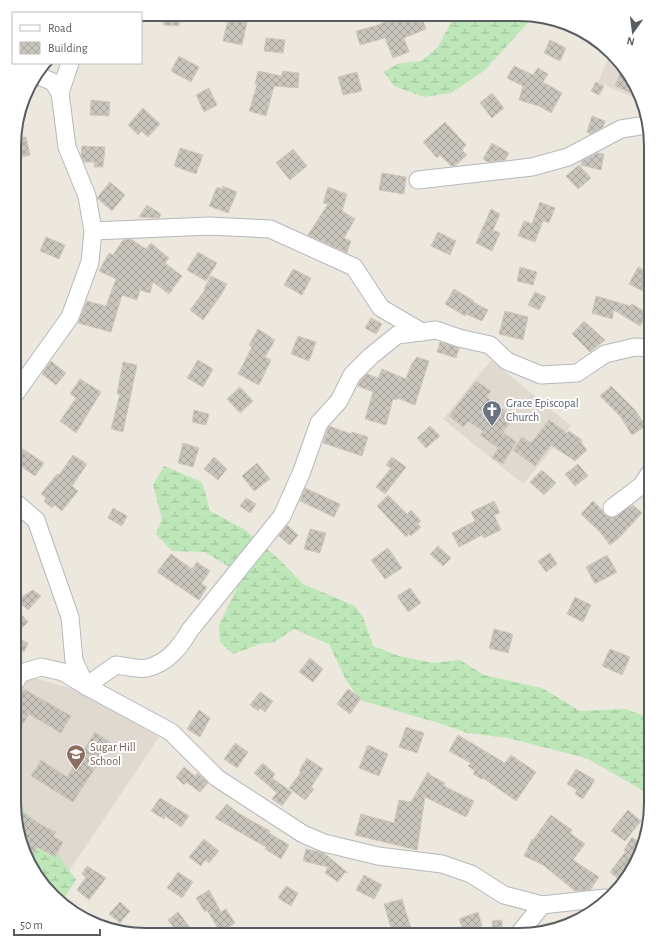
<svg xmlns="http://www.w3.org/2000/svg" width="665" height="949" font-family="'Alegreya Sans',sans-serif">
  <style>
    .education { fill: #dfd9cf }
    .wetland { fill: url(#wetland-marsh) }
    .building { fill: url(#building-cross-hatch); stroke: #d1c8bc }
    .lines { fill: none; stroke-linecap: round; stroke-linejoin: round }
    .minor-casing { stroke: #b5b8bd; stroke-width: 19 }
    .minor { stroke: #fff; stroke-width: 17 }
    .labels { text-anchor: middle; stroke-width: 4; stroke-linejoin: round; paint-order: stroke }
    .worship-label { font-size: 12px; fill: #5b616d; stroke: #fff; text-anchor: start }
    .education-label { font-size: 12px; fill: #785e54; stroke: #fff; text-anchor: start }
    .rim { fill: none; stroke: #585d61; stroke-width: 2 }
  </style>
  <defs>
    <pattern id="wetland-marsh" width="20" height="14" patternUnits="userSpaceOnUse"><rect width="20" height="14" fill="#bde7b8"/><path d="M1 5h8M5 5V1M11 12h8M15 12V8" fill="none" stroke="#9cbe99"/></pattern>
    <pattern id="building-cross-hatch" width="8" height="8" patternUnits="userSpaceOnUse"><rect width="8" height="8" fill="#c9c5bd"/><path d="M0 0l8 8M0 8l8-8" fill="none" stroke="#a6a39d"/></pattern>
  </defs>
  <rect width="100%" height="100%" fill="#ece8de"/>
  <g class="education">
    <polygon points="610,54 638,88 641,101 598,82"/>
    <polygon points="491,360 571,426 523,484 443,419"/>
    <polygon points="31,677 79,691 159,737 61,883 14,804 14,693"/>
  </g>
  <g class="wetland">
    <polygon points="461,15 535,15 484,71 451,93 424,97 394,86 384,72 397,64 422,61 438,47 451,22"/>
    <polygon points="164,466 202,482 210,511 244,529 281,561 303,584 355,606 363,617 373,646 399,656 433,663 460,660 484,675 542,688 580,711 625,709 651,718 651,795 586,758 508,738 467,733 442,724 360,700 346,680 329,644 294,629 274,642 260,644 233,654 220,642 219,625 238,586 236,571 205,552 172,551 156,534 162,519 153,485"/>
    <polygon points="14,801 33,818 76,880 62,901 27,861"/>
  </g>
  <g class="building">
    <polygon points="164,14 180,14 179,26 163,25"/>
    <polygon points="404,15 421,15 426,29 404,38 409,52 393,58 385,38 360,45 356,31 375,26"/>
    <polygon points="228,19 247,22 242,45 223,41"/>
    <polygon points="266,38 285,40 283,53 264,51"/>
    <polygon points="550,40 566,48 560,61 544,53"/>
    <polygon points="179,56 199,67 191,82 171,71"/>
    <polygon points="514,66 533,75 538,68 548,74 543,82 562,93 551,113 539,106 519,100 523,86 507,78"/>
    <polygon points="622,69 638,88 640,97 615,86"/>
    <polygon points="258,71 282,76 282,71 299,73 298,88 274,86 266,116 249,111 257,85 255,84"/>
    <polygon points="357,72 362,91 343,95 338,77"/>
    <polygon points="596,82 604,86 599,95 591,91"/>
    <polygon points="209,88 217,105 204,112 196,95"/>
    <polygon points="492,93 504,108 492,118 480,103"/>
    <polygon points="91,100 110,102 109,116 90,115"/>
    <polygon points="143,108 160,124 148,137 141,131 138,135 128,125"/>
    <polygon points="592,116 605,121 603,127 591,134 587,132"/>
    <polygon points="445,122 466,145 462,150 467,155 455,166 451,166 440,155 437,158 423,142"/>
    <polygon points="26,137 30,155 15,159 15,139"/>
    <polygon points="492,143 509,153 505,160 488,162 483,159"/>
    <polygon points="82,146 105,147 103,167 94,167 95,162 84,162 81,156"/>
    <polygon points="180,148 203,155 196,174 174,166"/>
    <polygon points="293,149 307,166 290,180 276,163"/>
    <polygon points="597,153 604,154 601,170 581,165 582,161"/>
    <polygon points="579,165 591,178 578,189 566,176"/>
    <polygon points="382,173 406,177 404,194 379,190"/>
    <polygon points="110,182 125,195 112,211 97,198"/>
    <polygon points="223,186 237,192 228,213 209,206 217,187 222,189"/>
    <polygon points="328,187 347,194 342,211 355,219 344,238 351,241 347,253 308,235 328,204 323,203"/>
    <polygon points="540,202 555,208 549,223 543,221 535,242 518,236 524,221 532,224"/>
    <polygon points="147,205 161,214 159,218 139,217"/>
    <polygon points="491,209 500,214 493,230 500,233 492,251 476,243"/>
    <polygon points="438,232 456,241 450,255 431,246"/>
    <polygon points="46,237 65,245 59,259 40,251"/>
    <polygon points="131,239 146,249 151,243 169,258 165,263 182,276 169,294 153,282 150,293 140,290 137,300 122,295 111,332 78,323 87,301 106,306 116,279 99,271 109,253 113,255 123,240"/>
    <polygon points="198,252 217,263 206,281 187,270"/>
    <polygon points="520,267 537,272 533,285 517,281"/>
    <polygon points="638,267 651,274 651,280 645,292 629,284"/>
    <polygon points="293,269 311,278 302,295 284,285"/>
    <polygon points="211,276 227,284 221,295 203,320 190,310 205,290 204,289"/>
    <polygon points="454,289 474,301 473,302 488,310 482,321 466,314 465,316 445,304"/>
    <polygon points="535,292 546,297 539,310 528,305"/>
    <polygon points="596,296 630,306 632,304 647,313 640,326 614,310 612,319 592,313"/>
    <polygon points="505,311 528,317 523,340 499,334"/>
    <polygon points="371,318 382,324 376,334 365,328"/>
    <polygon points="584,321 605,340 590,352 572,334"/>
    <polygon points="258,329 275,340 265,357 271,360 259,385 238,374 252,347 249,345"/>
    <polygon points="298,336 316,342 309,361 291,354"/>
    <polygon points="440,342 459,348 456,358 437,352"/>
    <polygon points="417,357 429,361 415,405 397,398 396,400 393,399 386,425 365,419 373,392 358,386 360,381 367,374 378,378 382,369 406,379 411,365"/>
    <polygon points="198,360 213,369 203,387 187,378"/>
    <polygon points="51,361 66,373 56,385 42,374"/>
    <polygon points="123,362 137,365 123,432 111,429 120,394 117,394"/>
    <polygon points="80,379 101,392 76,433 60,421 76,398 70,394"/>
    <polygon points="476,381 491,391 486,397 514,417 503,432 516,442 503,464 492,458 498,448 480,435 483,431 468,421 463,427 449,416"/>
    <polygon points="611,386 635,410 646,426 632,435 620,416 600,396"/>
    <polygon points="240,387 253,401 240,413 227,399"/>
    <polygon points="194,410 209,414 206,425 192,422"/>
    <polygon points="549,420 567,433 569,431 582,440 581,443 587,450 575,461 551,445 535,466 513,450 522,437 531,443"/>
    <polygon points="329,426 351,434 352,432 368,437 362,456 323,443"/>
    <polygon points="430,426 440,436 426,448 417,438"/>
    <polygon points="183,443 199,448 193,467 178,463"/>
    <polygon points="23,449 44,463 35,476 15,462"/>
    <polygon points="73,455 87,464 72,486 78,491 62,511 55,505 52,508 44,501 46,498 41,494 57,474 59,475"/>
    <polygon points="214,457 227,469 218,480 204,469"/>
    <polygon points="392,457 406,467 385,494 376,487 391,468 386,465"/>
    <polygon points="257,463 270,479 254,491 242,476"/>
    <polygon points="578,464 588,476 575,486 565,474"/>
    <polygon points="542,470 556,483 544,495 530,482"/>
    <polygon points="305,488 340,504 334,517 300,501"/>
    <polygon points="388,495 407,514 411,510 421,521 417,524 421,527 411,536 409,534 406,537 377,506"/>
    <polygon points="246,498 256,504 250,513 240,506"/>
    <polygon points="494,501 500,513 494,515 501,530 484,538 482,535 459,547 452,533 475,521 471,512"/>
    <polygon points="593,501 602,510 604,514 612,518 633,505 642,513 619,538 610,545 600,532 581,514"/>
    <polygon points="113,508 127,516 122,526 108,518"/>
    <polygon points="287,525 298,535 290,545 279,536"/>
    <polygon points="310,529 326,533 320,553 304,549"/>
    <polygon points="438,546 451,558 443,566 430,554"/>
    <polygon points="388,548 402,568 385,579 371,560"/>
    <polygon points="550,553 557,564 546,572 538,561"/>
    <polygon points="171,554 192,569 197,562 210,571 201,584 207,587 199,600 157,572"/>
    <polygon points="607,555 617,572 595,584 586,567"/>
    <polygon points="410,588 421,603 408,612 397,596"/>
    <polygon points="33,590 41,596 28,610 17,600"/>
    <polygon points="575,597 591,605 583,622 567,614"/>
    <polygon points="22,615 28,622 21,629 15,622"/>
    <polygon points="494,629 513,634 508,653 489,648"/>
    <polygon points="19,639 28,643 24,652 14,648"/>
    <polygon points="610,649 630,657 622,675 602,666"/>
    <polygon points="310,658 323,669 313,682 299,672"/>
    <polygon points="24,689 71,716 61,733 29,714 14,738 14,705"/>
    <polygon points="348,689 361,698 350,714 337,704"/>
    <polygon points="260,692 273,701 265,712 260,708 258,711 250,705"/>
    <polygon points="199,710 210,718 200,737 187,729"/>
    <polygon points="406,727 424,733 417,753 399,747"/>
    <polygon points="95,732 111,743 73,802 31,776 41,760 67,777"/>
    <polygon points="458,735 505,763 511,755 536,772 516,801 483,778 482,779 473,774 475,771 468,766 471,763 449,751"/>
    <polygon points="235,743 248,752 237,768 224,759"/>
    <polygon points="368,745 388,754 379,776 359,768"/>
    <polygon points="307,758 323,769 311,787 314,789 305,800 289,788 301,772 299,771"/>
    <polygon points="263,763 275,774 272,778 292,792 282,806 272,799 277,793 254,773"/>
    <polygon points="184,767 195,776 197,773 208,783 200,792 186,782 184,785 176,777"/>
    <polygon points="576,769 595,780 583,799 575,794 577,790 567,784"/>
    <polygon points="428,772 430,775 445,783 444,786 474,801 466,817 425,797 417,850 355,835 361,814 394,823 399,800 411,802"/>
    <polygon points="160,798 189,816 181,827 165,816 164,819 151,811"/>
    <polygon points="227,804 238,813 270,831 269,833 289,845 281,859 265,849 266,847 215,818"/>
    <polygon points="14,806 43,826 56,832 53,836 63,842 55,857 37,847 29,863 27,861"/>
    <polygon points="628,810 641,821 625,841 611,831"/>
    <polygon points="551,815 572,830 570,833 585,844 573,860 599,877 590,890 575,891 543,865 524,856 532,839 533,840"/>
    <polygon points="632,837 640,843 629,877 622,882 610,872 626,851 624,850"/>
    <polygon points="204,839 219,851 209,863 205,860 201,866 189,857"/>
    <polygon points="306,849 324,853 348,873 345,872 338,882 325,873 328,867 303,861"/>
    <polygon points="87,866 106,878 89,900 77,890 86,877 82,874"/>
    <polygon points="178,872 193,882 182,898 167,888"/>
    <polygon points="364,875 382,885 374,899 356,890"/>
    <polygon points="286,886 298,893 291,906 278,898"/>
    <polygon points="209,890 221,912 226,909 235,923 221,933 207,910 205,912 196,898"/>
    <polygon points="402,899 413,935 393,935 384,904"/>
    <polygon points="120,902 130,911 120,923 109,914"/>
    <polygon points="178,912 192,930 187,934 179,934 168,920"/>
    <polygon points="478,912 482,926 464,932 459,919"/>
    <polygon points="502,920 502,931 493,932 492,921"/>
  </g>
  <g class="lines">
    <defs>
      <g id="minor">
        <polyline points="60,93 70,63"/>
        <polyline points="418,180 532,167 568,157 621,129 646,125"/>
        <polyline points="93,231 209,226 270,229 354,267 381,308 422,332"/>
        <polyline points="15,394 70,317 90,262 93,231 87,196 67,147 60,93 53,82 36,75"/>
        <polyline points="15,502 36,520 70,617 74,661 86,686 171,732 217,778 303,834 324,843 378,856 442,864 471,874 504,895 542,905 605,898"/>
        <polyline points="612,508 642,485 651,471"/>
        <path d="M14,684l7,-11 20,-6 22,5 23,14 30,-21c9,1 23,5 31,3 21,-5 33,-21 43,-38l92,-114 20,-45 17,-48 20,-22 13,-26 19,-19 26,-21 39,-5 23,8 31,7 17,16 34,14 36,-2 28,-19 30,-7 16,1"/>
        <polyline points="518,935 542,905"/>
      </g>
    </defs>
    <use href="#minor" class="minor-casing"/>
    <use href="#minor" class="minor"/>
  </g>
  <defs>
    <symbol id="church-pin" viewBox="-11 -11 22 30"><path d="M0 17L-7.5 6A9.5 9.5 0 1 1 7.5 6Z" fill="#6b7280" stroke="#fff"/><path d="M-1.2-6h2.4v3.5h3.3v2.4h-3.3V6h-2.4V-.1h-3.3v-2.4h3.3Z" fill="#fff"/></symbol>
    <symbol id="school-pin" viewBox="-11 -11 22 30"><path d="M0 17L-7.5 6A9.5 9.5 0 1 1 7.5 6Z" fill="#8d6e63" stroke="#fff"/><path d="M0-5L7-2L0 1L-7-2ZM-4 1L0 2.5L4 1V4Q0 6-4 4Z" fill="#fff"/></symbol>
  </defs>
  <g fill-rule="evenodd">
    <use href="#church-pin" x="481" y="399" width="22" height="30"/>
    <use href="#school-pin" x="65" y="743" width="22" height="30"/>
  </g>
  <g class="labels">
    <g class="worship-label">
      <text x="506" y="407">Grace Episcopal<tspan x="506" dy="14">Church</tspan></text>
    </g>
    <g class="education-label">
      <text x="90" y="751">Sugar Hill<tspan x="90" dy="14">School</tspan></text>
    </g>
  </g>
  <path d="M0 0H665V949H0ZM146 21H519A125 125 0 0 1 644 146V803A125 125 0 0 1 519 928H146A125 125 0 0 1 21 803V146A125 125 0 0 1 146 21Z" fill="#fff" fill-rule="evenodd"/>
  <path class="rim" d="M146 21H519A125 125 0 0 1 644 146V803A125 125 0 0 1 519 928H146A125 125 0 0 1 21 803V146A125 125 0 0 1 146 21Z"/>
  <rect x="12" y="12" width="130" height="52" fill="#ffffff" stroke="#bcbec0"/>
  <rect x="20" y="25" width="20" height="6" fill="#ffffff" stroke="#bcbec0"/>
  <text x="48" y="32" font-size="12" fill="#585d61">Road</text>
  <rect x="20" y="42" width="20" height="12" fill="url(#building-cross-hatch)" stroke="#bcbec0"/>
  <text x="48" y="52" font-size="12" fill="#585d61">Building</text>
  <g transform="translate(633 32) rotate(194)" stroke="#ffffff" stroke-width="3" paint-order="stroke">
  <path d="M0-3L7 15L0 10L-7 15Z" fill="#585d61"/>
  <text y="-6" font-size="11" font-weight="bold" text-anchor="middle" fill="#585d61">N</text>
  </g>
  <path d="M14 929v6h86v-6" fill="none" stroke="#585d61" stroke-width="2"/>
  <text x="20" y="929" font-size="12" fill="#585d61" stroke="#ffffff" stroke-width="3" paint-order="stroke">50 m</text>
</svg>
